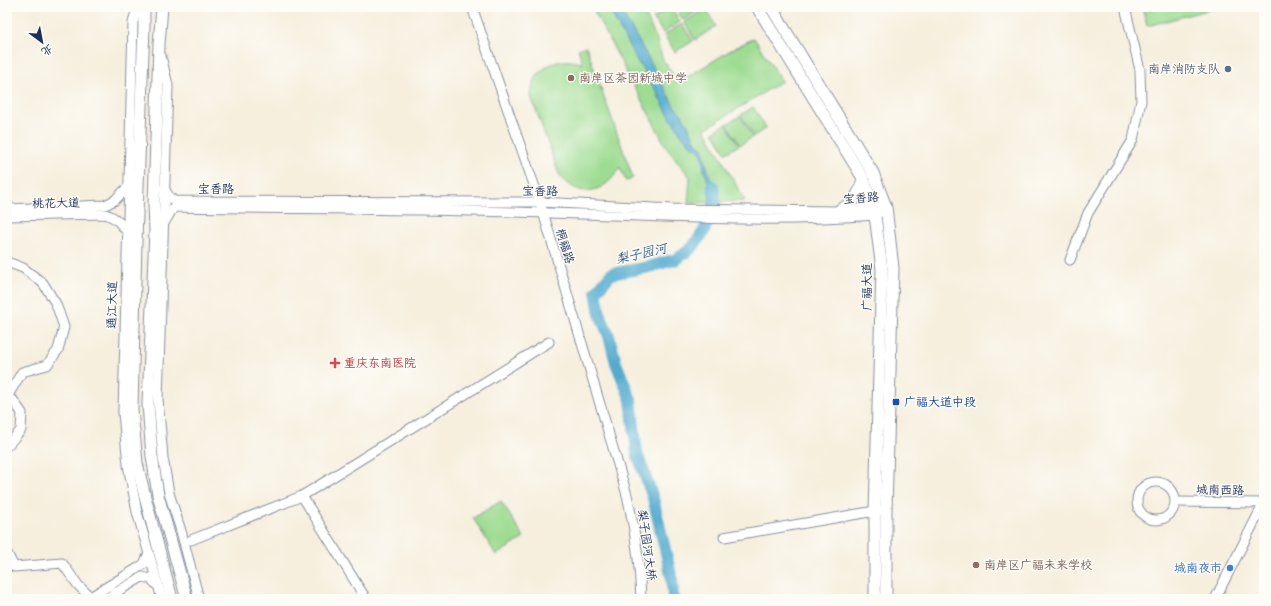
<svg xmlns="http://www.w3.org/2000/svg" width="1271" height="606" font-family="Delius,'LXGW WenKai TC',sans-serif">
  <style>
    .green { fill: #9edc92; stroke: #5c8678 }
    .water { fill: #52acd0; stroke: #366e97 }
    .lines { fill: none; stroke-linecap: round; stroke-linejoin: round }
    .river { stroke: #52acd0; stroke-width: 12 }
    .minor-casing { stroke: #888f9e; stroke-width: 11 }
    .major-casing { stroke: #888f9e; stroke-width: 13 }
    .minor { stroke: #fff; stroke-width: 9 }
    .major { stroke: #fff; stroke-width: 11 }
    .service-dot { fill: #5c6f8a; stroke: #fdfcf7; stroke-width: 1.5 }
    .education-dot { fill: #8d6e63; stroke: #fdfcf7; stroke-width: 1.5 }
    .health-dot { fill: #e0444e; stroke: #fdfcf7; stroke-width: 1.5 }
    .transit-dot { fill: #1a4fb4; stroke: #fdfcf7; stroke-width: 1.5 }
    .shop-dot { fill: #3f7fe0; stroke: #fdfcf7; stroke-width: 1.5 }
    .labels { text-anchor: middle; stroke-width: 3; stroke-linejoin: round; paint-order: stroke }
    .service-label { font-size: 12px; fill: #4e5e75; stroke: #fdfcf7; text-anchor: end }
    .education-label { font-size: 12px; fill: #785e54; stroke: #fdfcf7; text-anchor: start }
    .street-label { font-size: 12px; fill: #1b2f5e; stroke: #fdfcf7 }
    .health-label { font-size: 12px; fill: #be3a42; stroke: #fdfcf7; text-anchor: start }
    .transit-label { font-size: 12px; fill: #164399; stroke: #fdfcf7; text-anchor: start }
    .shop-label { font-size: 12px; fill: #366cbe; stroke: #fdfcf7; text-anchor: end }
    .water-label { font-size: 13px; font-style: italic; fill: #2e5b86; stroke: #fdfcf7 }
  </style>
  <rect width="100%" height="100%" fill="#fdfcf7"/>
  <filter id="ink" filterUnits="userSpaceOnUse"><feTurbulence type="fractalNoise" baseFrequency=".025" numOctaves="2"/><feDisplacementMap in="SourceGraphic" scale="8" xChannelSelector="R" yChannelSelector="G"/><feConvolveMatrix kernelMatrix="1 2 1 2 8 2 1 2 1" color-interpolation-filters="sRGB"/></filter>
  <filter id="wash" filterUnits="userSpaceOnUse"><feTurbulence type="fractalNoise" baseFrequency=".012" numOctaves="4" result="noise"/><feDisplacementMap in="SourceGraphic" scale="16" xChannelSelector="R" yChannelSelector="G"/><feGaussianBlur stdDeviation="0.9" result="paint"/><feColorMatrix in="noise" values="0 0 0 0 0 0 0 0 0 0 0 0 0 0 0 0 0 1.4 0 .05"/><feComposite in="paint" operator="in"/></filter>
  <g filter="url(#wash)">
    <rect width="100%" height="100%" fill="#f6efde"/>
    <g class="green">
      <polygon points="592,7 642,7 656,38 663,60 679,82 731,50 754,38 782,81 705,129 745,201 688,203 690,177 668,150"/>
      <polygon points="671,7 680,22 663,33 653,18"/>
      <polygon points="675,7 704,7 683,20"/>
      <polygon points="1142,7 1219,7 1147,26"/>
      <polygon points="706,9 716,26 695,40 684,22"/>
      <polygon points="682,24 693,41 675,52 664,35"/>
      <path d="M586,46l47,132 -7,3 -6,-14c-14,26 -42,34 -61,7l-28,-78c1,-28 27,-42 52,-32l-5,-15z"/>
      <polygon points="753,107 766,128 754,136 741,115"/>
      <polygon points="740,116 753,137 740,145 727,124"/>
      <polygon points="726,124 739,145 726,153 713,132"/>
      <polygon points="501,501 524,538 496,555 473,518"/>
    </g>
    <path class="water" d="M608,7h10c21,32 38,65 56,99l7,7 7,12 8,18 7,5 6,27 7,11 2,16h-8l2,-3v-8l-8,-20 -2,-16 -3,-5 -8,-5 -7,-7 -13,-19 -12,-21 -1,-5 -9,-12 -5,-11 -7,-9z"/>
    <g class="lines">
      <polyline class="river" points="673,599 672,579 653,498 637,453 631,400 616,363 609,336 600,314 596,292 611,274 649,267 677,259 692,248 704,231 715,202 713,186"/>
    </g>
  </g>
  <g filter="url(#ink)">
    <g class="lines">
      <defs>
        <g id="minor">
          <polyline points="137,7 133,23 123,413 128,465 137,512 162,599"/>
          <path d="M472,7l68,195 87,293c8,35 13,68 14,104"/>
          <polyline points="161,56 168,85 158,399 163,458 169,493 181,531 199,599"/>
          <polyline points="164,188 170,198 175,201 540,202 673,209 838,211 880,207"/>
          <polyline points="7,209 105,205 115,200 129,186"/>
          <path d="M7,216l98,-2c11,3 15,9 22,18"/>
          <path d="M163,225l7,-12 4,-6c126,2 252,2 377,6 108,3 217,11 324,2l5,-3"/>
          <polyline points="1070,260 1088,213 1133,140 1141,101 1140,70 1125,7"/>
          <polyline points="7,262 23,268 43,283 56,304 64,327 58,350 47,365 22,372 7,397"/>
          <polyline points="7,398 13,400 22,413 21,430 7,446"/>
          <circle cx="1156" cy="501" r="19"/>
          <polyline points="302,496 366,599"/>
          <polyline points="1176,502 1264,503"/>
          <polyline points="724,537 881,510"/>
          <polyline points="191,540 302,496 549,342"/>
          <polyline points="7,553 14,567 62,563 78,585 92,599"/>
          <polyline points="87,599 138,568 144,564 149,553"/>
          <polyline points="105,599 142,577 151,579 158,586"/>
          <polyline points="1215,599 1264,503"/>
        </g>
        <g id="major">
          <polyline points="144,7 144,26 136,241 132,410 137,463 145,497 172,599"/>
          <polyline points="162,7 159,44 154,204 155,231 148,404 152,456 158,495 187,599"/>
          <polyline points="757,7 863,178 874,208 882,269 875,511 875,599"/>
          <polyline points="771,7 873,173 886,207 893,268 886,509 886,599"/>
          <path d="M838,211c16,-9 21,-14 25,-33"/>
        </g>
      </defs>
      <use href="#minor" class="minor-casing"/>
      <use href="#major" class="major-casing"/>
      <use href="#minor" class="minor"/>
      <use href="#major" class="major"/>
    </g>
  </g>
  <circle class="service-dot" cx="1228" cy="69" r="4"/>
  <g class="education-dot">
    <circle cx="571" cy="78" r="4"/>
    <circle cx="976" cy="565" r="4"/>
  </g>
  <path class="health-dot" d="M333 357h4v4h4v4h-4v4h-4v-4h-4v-4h4z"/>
  <rect class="transit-dot" x="892" y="398" width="8" height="8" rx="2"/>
  <circle class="shop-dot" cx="1230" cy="568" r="4"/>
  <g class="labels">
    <g class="service-label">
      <text x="1220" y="73">南岸消防支队</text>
    </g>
    <g class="education-label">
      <text x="579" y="82">南岸区茶园新城中学</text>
      <text x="984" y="569">南岸区广福未来学校</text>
    </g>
    <g class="street-label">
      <text x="216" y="193">宝香路</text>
      <text transform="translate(540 191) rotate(1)" y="4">宝香路</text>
      <text transform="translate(861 198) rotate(-4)" y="4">宝香路</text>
      <text transform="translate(56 203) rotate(-1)" y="4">桃花大道</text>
      <text transform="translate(565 246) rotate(73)" y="4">桐福路</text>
      <text transform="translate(867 287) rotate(-90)" y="4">广福大道</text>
      <text transform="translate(112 305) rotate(-89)" y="4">通江大道</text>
      <text transform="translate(1220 490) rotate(1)" y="4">城南西路</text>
      <text transform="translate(647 545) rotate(82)" y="4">梨子园河大桥</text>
    </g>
    <g class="health-label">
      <text x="344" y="367">重庆东南医院</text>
    </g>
    <g class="transit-label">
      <text x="904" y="406">广福大道中段</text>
    </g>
    <g class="shop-label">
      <text x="1222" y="572">城南夜市</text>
    </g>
    <g class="water-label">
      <text transform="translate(641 253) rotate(-13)" y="5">梨子园河</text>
    </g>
  </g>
  <rect width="1271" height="606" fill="none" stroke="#fdfcf7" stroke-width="24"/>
  <g transform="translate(42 42) rotate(148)" stroke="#fdfcf7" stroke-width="3" paint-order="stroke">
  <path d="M0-3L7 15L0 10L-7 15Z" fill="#1b2f5e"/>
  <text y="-6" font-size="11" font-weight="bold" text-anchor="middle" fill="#1b2f5e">北</text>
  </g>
</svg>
